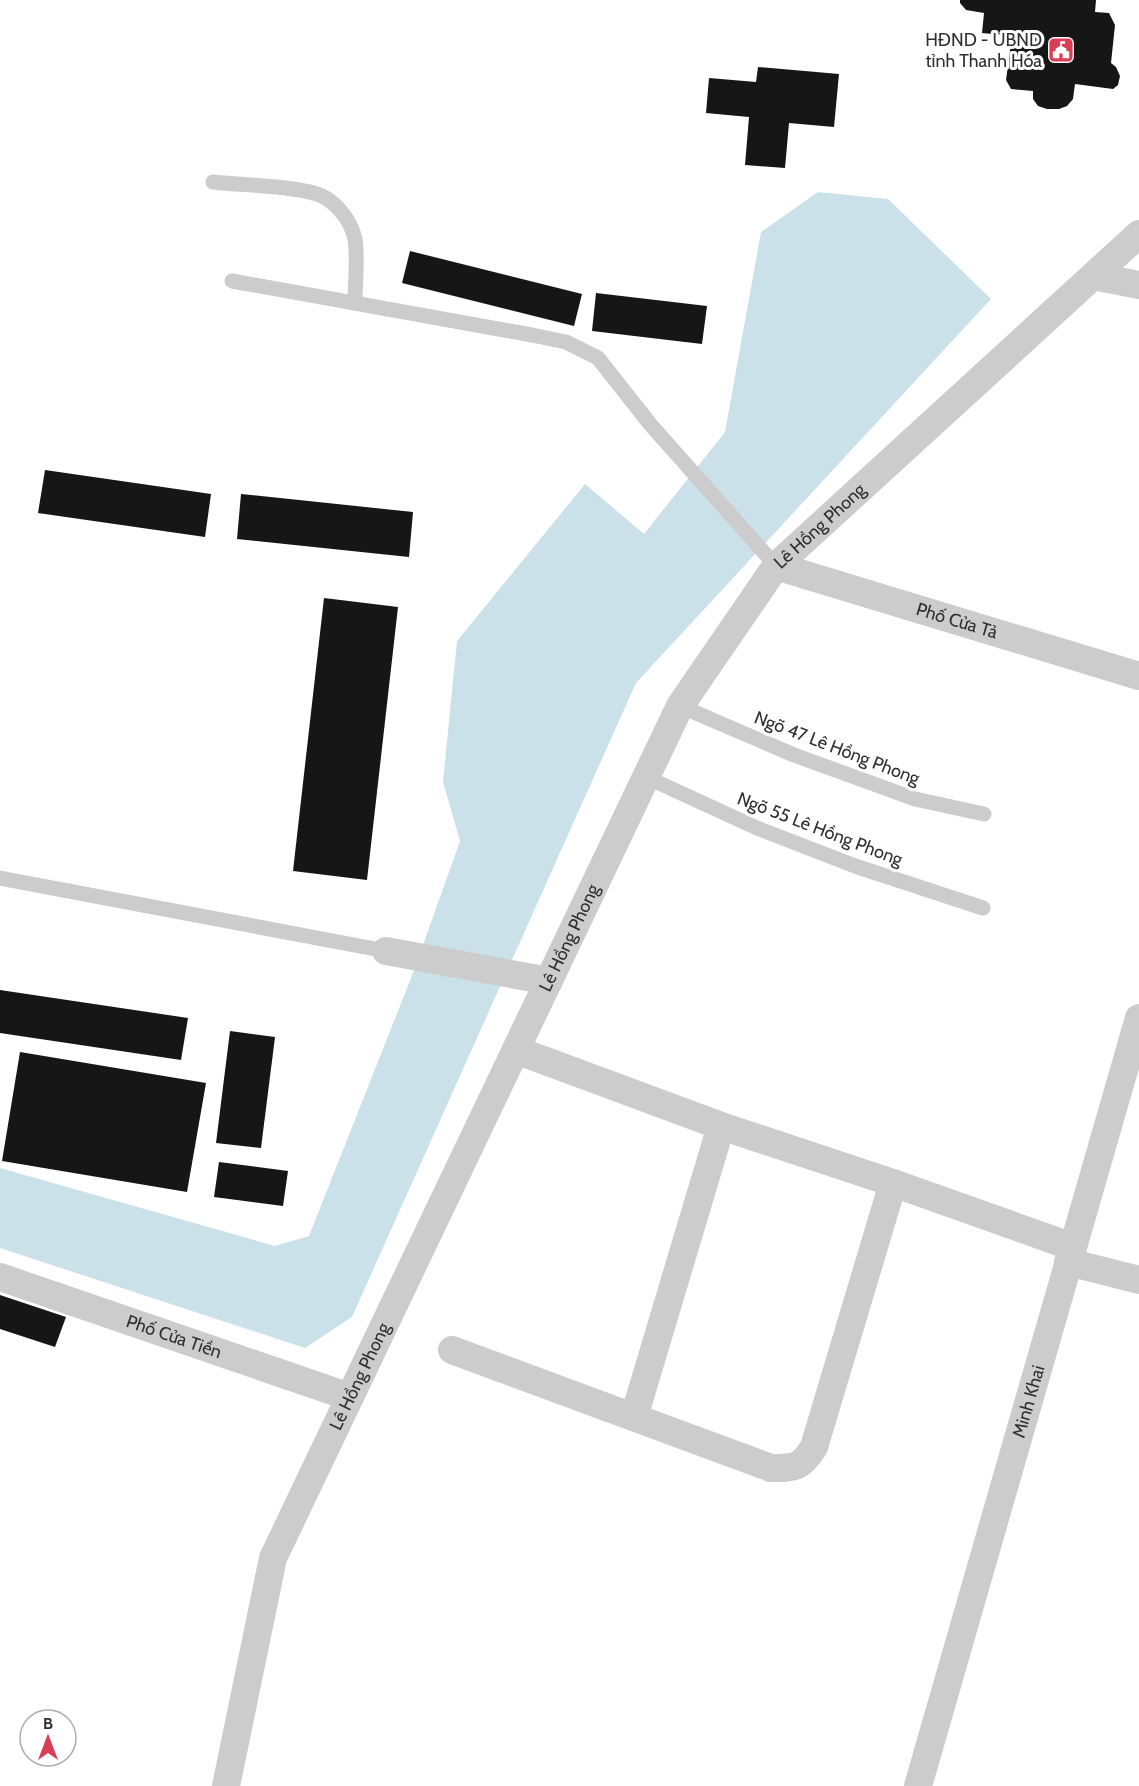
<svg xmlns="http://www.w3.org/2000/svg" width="1139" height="1786" font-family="Cabin,sans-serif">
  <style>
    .water { fill: #cbe1ea }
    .building { fill: #161616 }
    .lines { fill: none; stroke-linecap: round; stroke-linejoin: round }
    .lane { stroke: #ccc; stroke-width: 15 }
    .street { stroke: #ccc; stroke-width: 28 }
    .labels { text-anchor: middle; stroke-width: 6; stroke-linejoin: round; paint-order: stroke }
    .poi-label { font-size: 18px; fill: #2f2f2f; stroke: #fff; text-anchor: end }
    .street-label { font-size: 18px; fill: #2f2f2f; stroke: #fff }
  </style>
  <rect width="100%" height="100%" fill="#fff"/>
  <polygon class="water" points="818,192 888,199 991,299 636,683 352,1317 305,1348 0,1248 0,1168 275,1246 309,1236 413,973 460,841 443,782 457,641 585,484 644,534 725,432 761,232"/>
  <g class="building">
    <polygon points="960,0 1096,0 1095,12 1109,13 1115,25 1111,63 1116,67 1120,76 1118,85 1113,89 1075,84 1073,99 1067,106 1059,109 1047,109 1038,106 1033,99 1033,91 1011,89 1006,80 1012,36 982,33 984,13 966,10 960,3"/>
    <polygon points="758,67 839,74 834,127 789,123 785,168 745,165 749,117 706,113 709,78 756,82"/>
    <polygon points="410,251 582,294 574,326 402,283"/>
    <polygon points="596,293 707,306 702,344 592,331"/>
    <polygon points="45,470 211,494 205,537 38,513"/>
    <polygon points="241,494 413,512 409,557 237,539"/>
    <polygon points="324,598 398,607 367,880 293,871"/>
    <polygon points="0,990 188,1018 181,1060 0,1033"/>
    <polygon points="230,1031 275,1037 261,1148 216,1143"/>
    <polygon points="20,1052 206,1083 187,1192 2,1161"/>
    <polygon points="219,1162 288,1171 283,1206 214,1197"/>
    <polygon points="0,1295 66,1317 55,1347 0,1329"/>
  </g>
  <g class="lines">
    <g class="lane">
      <path d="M213,182c25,3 89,4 109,14 16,8 29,25 33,43 3,20 0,43 0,64"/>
      <polyline points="232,281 532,335 566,342 598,358 650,424 776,566"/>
      <polyline points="680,706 794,755 915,799 984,814"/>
      <polyline points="646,777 757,828 855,866 983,908"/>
      <polyline points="0,878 386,951"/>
    </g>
    <g class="street">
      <polyline points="1093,276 1139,285"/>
      <path id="s1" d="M776,566l363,110"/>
      <polyline points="386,951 549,981"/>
      <polyline points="516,1050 721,1126 893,1183 1073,1247"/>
      <polyline points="1068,1262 1139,1280"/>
      <path id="s2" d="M0,1277l350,120"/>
      <path d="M452,1350l319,118c24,0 30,0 43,-21l79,-264"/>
      <polyline points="634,1417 721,1126"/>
      <path id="s3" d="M226,1786l47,-228 407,-852 96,-140 363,-332"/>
      <path id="s4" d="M918,1786l221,-768"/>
    </g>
  </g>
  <defs>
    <symbol id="civic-square" viewBox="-11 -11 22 22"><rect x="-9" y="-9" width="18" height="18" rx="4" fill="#db3d55" stroke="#fff"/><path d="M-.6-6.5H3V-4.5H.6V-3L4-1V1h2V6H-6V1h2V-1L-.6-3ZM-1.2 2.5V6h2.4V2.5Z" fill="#fff"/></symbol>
  </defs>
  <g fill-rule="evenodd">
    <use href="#civic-square" x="1046" y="35" width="30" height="30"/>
  </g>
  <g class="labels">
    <g class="poi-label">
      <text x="1042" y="46">HĐND - UBND<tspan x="1042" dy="21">tỉnh Thanh Hóa</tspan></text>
    </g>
    <g class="street-label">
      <text dy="6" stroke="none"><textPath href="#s3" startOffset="1406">Lê Hồng Phong</textPath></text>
      <text dy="6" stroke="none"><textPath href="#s1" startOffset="189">Phố Cửa Tả</textPath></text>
      <text transform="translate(837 748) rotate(21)" y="6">Ngõ 47 Lê Hồng Phong</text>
      <text transform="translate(820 829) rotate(21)" y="6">Ngõ 55 Lê Hồng Phong</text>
      <text dy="6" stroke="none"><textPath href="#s3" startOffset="920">Lê Hồng Phong</textPath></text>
      <text dy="6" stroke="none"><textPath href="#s2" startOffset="184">Phố Cửa Tiền</textPath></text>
      <text dy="6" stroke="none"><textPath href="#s3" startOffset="434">Lê Hồng Phong</textPath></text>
      <text dy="6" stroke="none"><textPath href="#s4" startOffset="400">Minh Khai</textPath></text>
    </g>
  </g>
  <g transform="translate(48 1738)"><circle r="28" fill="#ffffff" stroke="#acacac" stroke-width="1.5"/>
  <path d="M0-4.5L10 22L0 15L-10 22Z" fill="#db3d55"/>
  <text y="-9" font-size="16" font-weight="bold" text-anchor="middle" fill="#2f2f2f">B</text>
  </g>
</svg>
